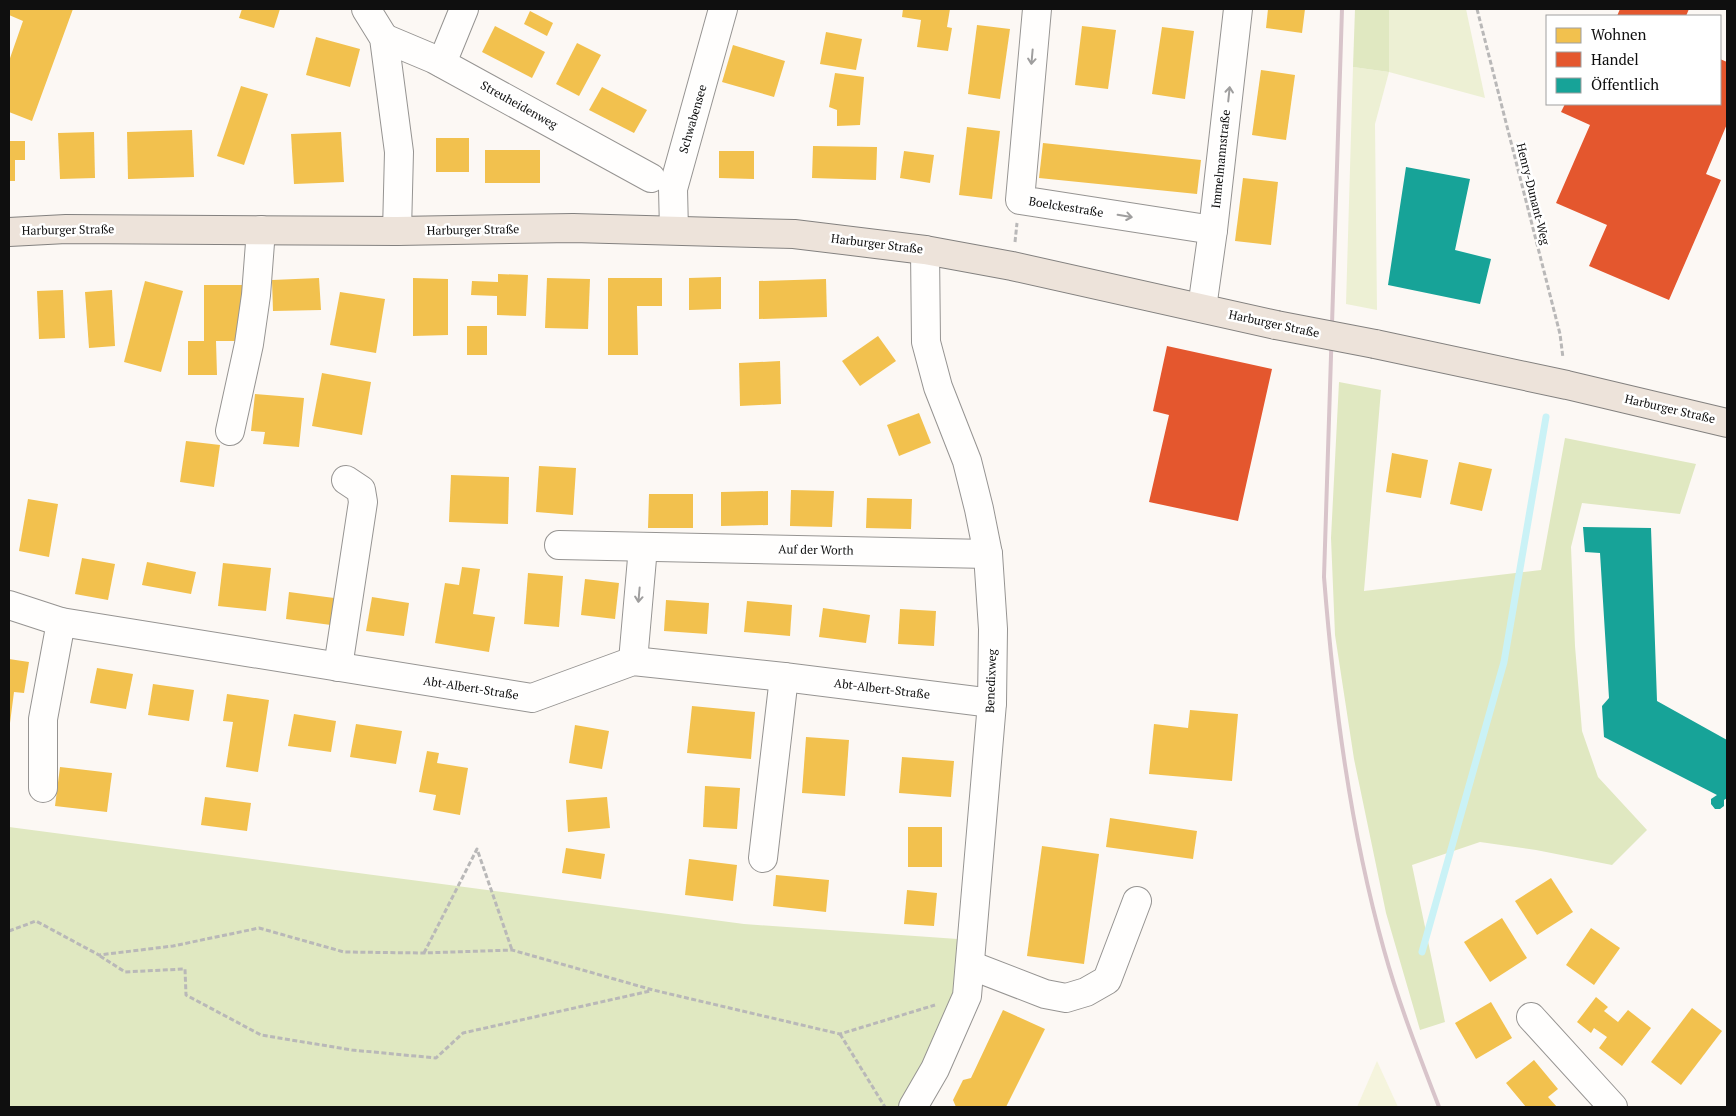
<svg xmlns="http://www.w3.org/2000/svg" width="1736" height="1116" font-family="'PT Serif',serif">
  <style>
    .green { fill: #edf0d4 }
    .forest { fill: #e0e8c1 }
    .pitch { fill: #f5f4dd }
    .homes { fill: #f2c14e }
    .shops { fill: #e4572e }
    .public { fill: #17a398 }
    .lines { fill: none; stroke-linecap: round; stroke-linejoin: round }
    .stream { stroke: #caf2f6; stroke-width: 7 }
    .minor-casing { stroke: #969492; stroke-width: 30 }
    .major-casing { stroke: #83817f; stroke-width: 30 }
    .path { stroke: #b9b8b8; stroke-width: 3; stroke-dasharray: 5 2.5; stroke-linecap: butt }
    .minor { stroke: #fffefd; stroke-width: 28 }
    .major { stroke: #ede3da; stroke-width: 28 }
    .rail { stroke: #d8c4ca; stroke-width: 4 }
    .major-bridge-casing { stroke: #83817f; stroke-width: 30; stroke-linecap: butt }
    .major-bridge { stroke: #ede3da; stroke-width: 28 }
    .oneway { stroke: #9f9e9e }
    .labels { text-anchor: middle; stroke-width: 5; stroke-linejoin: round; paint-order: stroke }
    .street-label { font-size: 12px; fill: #0f0f0f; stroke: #fff }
  </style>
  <rect width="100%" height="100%" fill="#fcf8f4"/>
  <polygon class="green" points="1389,9 1466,9 1485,98 1389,72 1375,124 1377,310 1346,304 1353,67 1389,72"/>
  <g class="forest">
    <polygon points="1355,9 1389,9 1389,72 1353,67"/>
    <polygon points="1339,382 1381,390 1364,591 1541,570 1565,438 1696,464 1680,514 1582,503 1571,547 1575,646 1582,731 1598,777 1647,830 1612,865 1536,850 1480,842 1412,865 1445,1022 1420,1030 1386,913 1354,759 1335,635 1331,538"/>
    <polygon points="9,827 744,924 972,940 913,1107 9,1107"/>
  </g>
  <polygon class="pitch" points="1377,1061 1398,1107 1357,1107"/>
  <g class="homes">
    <polygon points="9,9 73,9 32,121 9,112 9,61 23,21 9,15"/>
    <polygon points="242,9 280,9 274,28 239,18"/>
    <polygon points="903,9 950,9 947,27 952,28 948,51 917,47 921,20 902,17"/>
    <polygon points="1268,9 1305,9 1302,33 1266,28"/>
    <polygon points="530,11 553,23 547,36 524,24"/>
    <polygon points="977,25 1010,29 1000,99 968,94"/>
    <polygon points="495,26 545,52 532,78 482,52"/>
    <polygon points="1082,26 1116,30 1108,89 1075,85"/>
    <polygon points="1162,27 1194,31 1185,99 1152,94"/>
    <polygon points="826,32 862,39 856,70 820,64"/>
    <polygon points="316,37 360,49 350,87 306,75"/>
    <polygon points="577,43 601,55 579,96 556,84"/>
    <polygon points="733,45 785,61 774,97 722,82"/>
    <polygon points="1261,70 1295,75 1286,140 1252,135"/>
    <polygon points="835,73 864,77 860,125 837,126 837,110 829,107"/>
    <polygon points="241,86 268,94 244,165 217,156"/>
    <polygon points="602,87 647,110 634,133 589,110"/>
    <polygon points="967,127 1000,131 992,199 959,195"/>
    <polygon points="192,130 194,177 128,179 127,132"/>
    <polygon points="94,132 95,178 60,179 58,133"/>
    <polygon points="341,132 344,182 294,184 291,134"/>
    <rect x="436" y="138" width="33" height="34"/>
    <polygon points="9,141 25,141 25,160 15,160 15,181 9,181"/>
    <polygon points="1043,143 1201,160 1197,194 1039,178"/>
    <polygon points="813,146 877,147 876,180 812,178"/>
    <rect x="485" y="150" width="55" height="33"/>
    <polygon points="719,151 754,151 754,179 719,178"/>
    <polygon points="904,151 934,155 930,183 900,178"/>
    <polygon points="1243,178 1278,182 1271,245 1235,241"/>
    <polygon points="498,274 528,275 526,316 497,315 497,296 471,295 472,281 498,282"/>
    <polygon points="721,277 721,309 689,310 689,278"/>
    <polygon points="319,278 321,310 273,311 272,280"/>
    <polygon points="413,278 448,279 448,335 413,336"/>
    <polygon points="547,278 590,279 588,329 545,328"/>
    <polygon points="608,278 662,278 662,306 637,306 638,355 608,355"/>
    <polygon points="826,279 827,317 759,319 759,281"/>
    <polygon points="145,281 183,291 161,372 124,362"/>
    <polygon points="204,285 242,285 242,341 216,341 217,375 188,375 188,341 204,341"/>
    <polygon points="63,290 65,338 39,339 37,291"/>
    <polygon points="112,290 115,346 89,348 85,292"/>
    <polygon points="340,292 385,299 376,353 330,345"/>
    <rect x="467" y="326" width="20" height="29"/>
    <polygon points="878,336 896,361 860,386 842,361"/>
    <polygon points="780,361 781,404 740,406 739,363"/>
    <polygon points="322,373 371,382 362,435 312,426"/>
    <polygon points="255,394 304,398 299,447 263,444 265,432 251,431"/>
    <polygon points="919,413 931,443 899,456 887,425"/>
    <polygon points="186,441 220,445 214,487 180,482"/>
    <polygon points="1392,453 1428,460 1421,498 1386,492"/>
    <polygon points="1459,462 1492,469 1482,511 1450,504"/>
    <polygon points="539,466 576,468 573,515 536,512"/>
    <polygon points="451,475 509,477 508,524 449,522"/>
    <polygon points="791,490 834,491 832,527 790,526"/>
    <polygon points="768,491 768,525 721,526 721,492"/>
    <polygon points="649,494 693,494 693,528 648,528"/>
    <polygon points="867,498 912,499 911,529 866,528"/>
    <polygon points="28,499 58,504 49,557 19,551"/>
    <polygon points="82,558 115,564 108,600 75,594"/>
    <polygon points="147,562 196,572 191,594 142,585"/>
    <polygon points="223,563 271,568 266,611 218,606"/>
    <polygon points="462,567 480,569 473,614 495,617 489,652 435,643 445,583 459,585"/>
    <polygon points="528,573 563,576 559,627 524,624"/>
    <polygon points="585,579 619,583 615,619 581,615"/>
    <polygon points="289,592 334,598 331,625 286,619"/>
    <polygon points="372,597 409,603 404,636 366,631"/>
    <polygon points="666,600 709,603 707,634 664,631"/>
    <polygon points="747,601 792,605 790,636 744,632"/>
    <polygon points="823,608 870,615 866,643 819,637"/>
    <polygon points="900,609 936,611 934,646 898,644"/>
    <polygon points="9,659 29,662 24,693 14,692 10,723"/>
    <polygon points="97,668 133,674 126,709 90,703"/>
    <polygon points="153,684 194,690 189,721 148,715"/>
    <polygon points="227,694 269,700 258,772 226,767 233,722 223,721"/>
    <polygon points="692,706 755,712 751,759 687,753"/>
    <polygon points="1190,710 1238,714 1232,781 1149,774 1154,724 1188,728"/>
    <polygon points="294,714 336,721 331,752 288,746"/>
    <polygon points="356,724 402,731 396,764 350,757"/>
    <polygon points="575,725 609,731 602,769 569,763"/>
    <polygon points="806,737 849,740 845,796 802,793"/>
    <polygon points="427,751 439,753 437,763 468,768 460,815 433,810 436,795 419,792"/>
    <polygon points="902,757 954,761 951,797 899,793"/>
    <polygon points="60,767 112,773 107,812 55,806"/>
    <polygon points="705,786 740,788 737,829 703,827"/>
    <polygon points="205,797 251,803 247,831 201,825"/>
    <polygon points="607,797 610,828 568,832 566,800"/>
    <polygon points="1110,818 1197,831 1193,859 1106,847"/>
    <rect x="908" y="827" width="34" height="40"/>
    <polygon points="1042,846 1099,854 1084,964 1027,956"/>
    <polygon points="566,848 605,854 601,879 562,873"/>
    <polygon points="689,859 737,865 733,901 685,895"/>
    <polygon points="776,875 829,880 826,912 773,906"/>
    <polygon points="1551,878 1573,912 1537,935 1515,901"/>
    <polygon points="907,890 937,893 934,926 904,924"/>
    <polygon points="1502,918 1527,958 1490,982 1464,942"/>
    <polygon points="1591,928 1620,948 1594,985 1566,965"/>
    <polygon points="1596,997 1608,1007 1604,1011 1618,1022 1628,1010 1651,1028 1622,1066 1599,1048 1607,1037 1594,1028 1591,1033 1577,1022"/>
    <polygon points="1491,1002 1512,1038 1476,1059 1455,1023"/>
    <polygon points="1692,1008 1722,1031 1681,1085 1651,1062"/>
    <polygon points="1003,1010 1045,1029 1006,1107 956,1107 953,1100 963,1080 971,1078"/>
    <polygon points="1534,1060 1558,1089 1548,1097 1557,1107 1526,1107 1506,1083"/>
  </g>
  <g class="shops">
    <polygon points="1620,9 1689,9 1686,16 1617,16"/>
    <polygon points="1720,59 1727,62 1727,124 1706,174 1721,180 1669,300 1589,266 1607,225 1556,203 1590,125 1561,112 1565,104 1720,104"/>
    <polygon points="1167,346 1272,369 1238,521 1149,502 1169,415 1153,411"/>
  </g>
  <g class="public">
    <polygon points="1406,167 1470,179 1455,250 1491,259 1480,304 1388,285"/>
    <polygon points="1583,527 1651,528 1657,701 1727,740 1727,798 1724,800 1724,806 1720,809 1715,809 1711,804 1711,799 1717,795 1604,737 1602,706 1609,698 1600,553 1585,552"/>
  </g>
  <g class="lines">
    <polyline class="stream" points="1422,952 1504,662 1546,417"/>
    <defs>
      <g id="minor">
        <polyline points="366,9 384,38 399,152 397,231"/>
        <polyline points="1037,9 1020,200 1213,230"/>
        <polyline points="384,38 434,59 651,178"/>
        <polyline points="442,63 464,9"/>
        <polyline points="674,230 673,189 723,9"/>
        <polyline points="1202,308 1213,230 1238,9"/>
        <polyline points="230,431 249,344 256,295 261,230"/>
        <polyline points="559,545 988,554"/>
        <polyline points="9,605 61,622 532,698 633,661 784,677 992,703"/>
        <polyline points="633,661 643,547"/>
        <polyline points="338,667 363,502 361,490 346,480"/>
        <polyline points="43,788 43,719 61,622"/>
        <polyline points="763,858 784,677"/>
        <polyline points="970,965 1045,994 1066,998 1086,992 1107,980 1137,901"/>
        <polyline points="1531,1017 1613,1107"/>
        <polyline points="913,1107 935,1069 967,996 992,703 993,629 988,554 979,509 967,461 938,387 926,342 925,250"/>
      </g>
      <g id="major">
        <polyline points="9,232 66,229 397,231 573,228 794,234 925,250 1012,266 1276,325"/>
        <polyline points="1375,344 1567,385 1727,423"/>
      </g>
    </defs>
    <use href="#minor" class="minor-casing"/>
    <use href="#major" class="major-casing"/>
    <g class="path">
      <polyline points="1477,9 1560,334 1563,358"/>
      <polyline points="1015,242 1017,223"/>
      <polyline points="9,931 36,921 99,955 173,946 259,928 344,952 424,953 512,950 653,990 840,1034 935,1005"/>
      <polyline points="424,953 477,849 512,950"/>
      <polyline points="100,956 125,972 185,969 186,995 261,1035 352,1050 436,1058 463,1033 650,991"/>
      <polyline points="840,1034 885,1107"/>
    </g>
    <use href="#minor" class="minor"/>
    <use href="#major" class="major"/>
    <path class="rail" d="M1342,9l-18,568c10,126 26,251 60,373 15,54 35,105 55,157"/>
    <defs>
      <polyline id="major-bridge" points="1276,325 1375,344"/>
    </defs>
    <use href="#major-bridge" class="major-bridge-casing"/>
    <use href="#major-bridge" class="major-bridge"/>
  </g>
  <defs><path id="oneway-shaft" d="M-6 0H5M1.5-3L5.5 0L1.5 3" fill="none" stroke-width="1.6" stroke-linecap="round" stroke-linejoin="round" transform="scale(1.25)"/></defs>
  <g class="oneway">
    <use href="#oneway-shaft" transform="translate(1032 57) rotate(95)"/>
    <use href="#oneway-shaft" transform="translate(1229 94) rotate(-84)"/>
    <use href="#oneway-shaft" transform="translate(1125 216) rotate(9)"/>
    <use href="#oneway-shaft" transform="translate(639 595) rotate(95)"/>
  </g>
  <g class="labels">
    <g class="street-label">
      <text transform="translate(519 105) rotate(29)" y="4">Streuheidenweg</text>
      <text transform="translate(693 119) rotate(-74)" y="4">Schwabensee</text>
      <text transform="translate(1221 159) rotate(-84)" y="4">Immelmannstraße</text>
      <text transform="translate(1533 194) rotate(76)" y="4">Henry-Dunant-Weg</text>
      <text transform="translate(1066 207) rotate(9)" y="4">Boelckestraße</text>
      <text transform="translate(68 230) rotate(-1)" y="4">Harburger Straße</text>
      <text transform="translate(473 230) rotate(-1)" y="4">Harburger Straße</text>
      <text transform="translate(877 244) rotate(7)" y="4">Harburger Straße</text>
      <text transform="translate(1274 324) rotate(12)" y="4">Harburger Straße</text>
      <text transform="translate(1670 409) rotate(13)" y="4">Harburger Straße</text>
      <text transform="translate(816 550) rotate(1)" y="4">Auf der Worth</text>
      <text transform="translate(991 681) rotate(-88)" y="4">Benedixweg</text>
      <text transform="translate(471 688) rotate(9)" y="4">Abt-Albert-Straße</text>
      <text transform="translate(882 689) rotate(7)" y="4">Abt-Albert-Straße</text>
    </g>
  </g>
  <rect width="1736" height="1116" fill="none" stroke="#0f0f0f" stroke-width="20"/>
  <rect x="1546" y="15" width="175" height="90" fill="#ffffff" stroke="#9f9f9f"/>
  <rect x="1556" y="28" width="25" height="15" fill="#f2c14e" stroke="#9f9f9f"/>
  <text x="1591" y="40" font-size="15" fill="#0f0f0f">Wohnen</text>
  <rect x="1556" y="52" width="25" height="15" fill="#e4572e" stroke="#9f9f9f"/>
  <text x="1591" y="65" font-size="15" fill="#0f0f0f">Handel</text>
  <rect x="1556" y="78" width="25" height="15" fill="#17a398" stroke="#9f9f9f"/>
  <text x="1591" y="90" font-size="15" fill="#0f0f0f">Öffentlich</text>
</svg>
